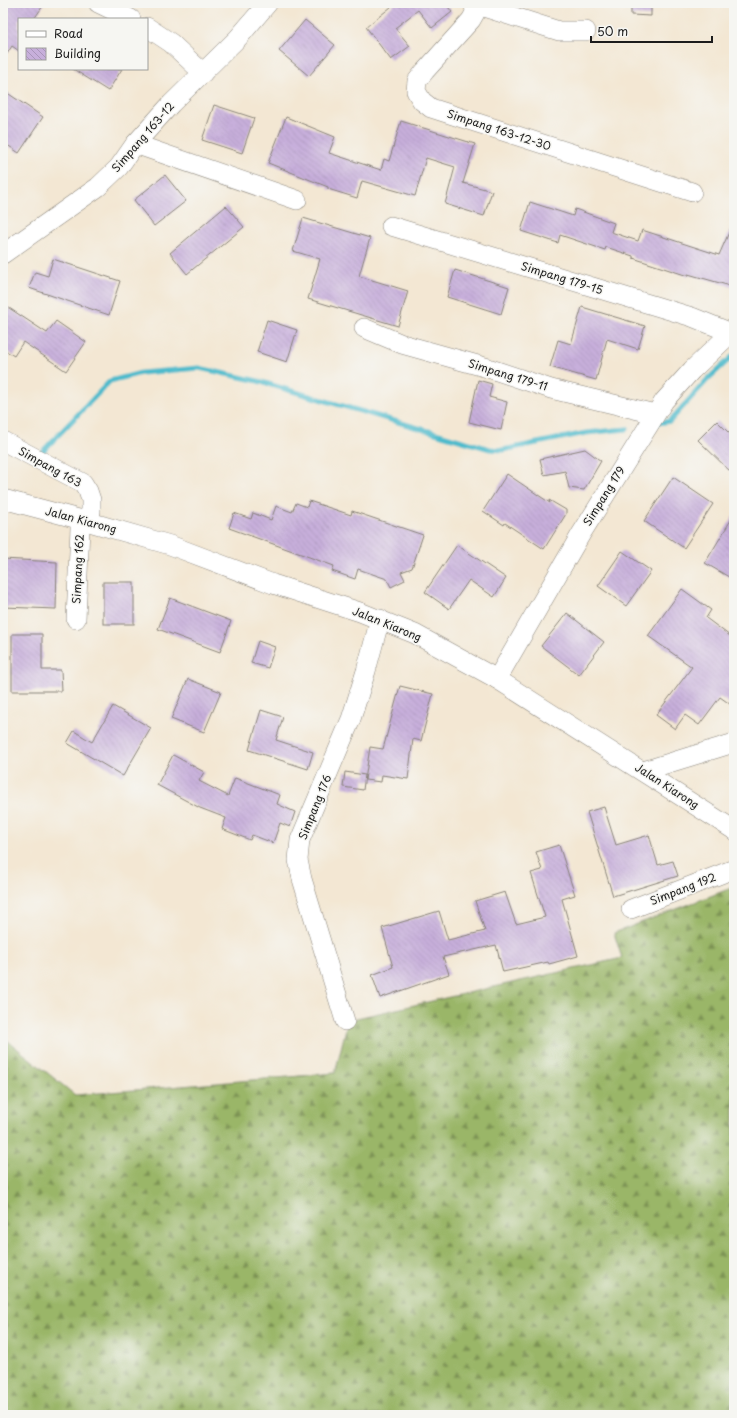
<svg xmlns="http://www.w3.org/2000/svg" width="737" height="1418" font-family="'Playpen Sans',sans-serif">
  <style>
    .forest { fill: url(#forest-firs); stroke: #5b6942 }
    .lines { fill: none; stroke-linecap: round; stroke-linejoin: round }
    .stream { stroke: #50bbcc; stroke-width: 5 }
    .building { fill: url(#building-back-hatch) }
    .street-casing { stroke: #888278; stroke-width: 20 }
    .street { stroke: #fff; stroke-width: 19 }
    .labels { text-anchor: middle; stroke-width: 3; stroke-linejoin: round; paint-order: stroke }
    .street-label { font-size: 11px; fill: #1c1c1c; stroke: #f6f6f2 }
  </style>
  <defs>
    <pattern id="forest-firs" width="22" height="20" patternUnits="userSpaceOnUse"><rect width="22" height="20" fill="#9ab668"/><path d="M5 1l3.5 6h-7zM16 11l3.5 6h-7z" fill="#7d9355"/></pattern>
    <pattern id="building-back-hatch" width="6" height="6" patternUnits="userSpaceOnUse"><rect width="6" height="6" fill="#c7afdb"/><path d="M-1 5l2 2M0 0l6 6M5-1l2 2" fill="none" stroke="#aa96bb"/></pattern>
  </defs>
  <rect width="100%" height="100%" fill="#f6f6f2"/>
  <filter id="ink" filterUnits="userSpaceOnUse"><feTurbulence type="fractalNoise" baseFrequency=".025" numOctaves="2"/><feDisplacementMap in="SourceGraphic" scale="8" xChannelSelector="R" yChannelSelector="G"/><feConvolveMatrix kernelMatrix="1 2 1 2 8 2 1 2 1" color-interpolation-filters="sRGB"/></filter>
  <filter id="wash" filterUnits="userSpaceOnUse"><feTurbulence type="fractalNoise" baseFrequency=".012" numOctaves="4" result="noise"/><feDisplacementMap in="SourceGraphic" scale="16" xChannelSelector="R" yChannelSelector="G"/><feGaussianBlur stdDeviation="0.9" result="paint"/><feColorMatrix in="noise" values="0 0 0 0 0 0 0 0 0 0 0 0 0 0 0 0 0 1.4 0 .05"/><feComposite in="paint" operator="in"/></filter>
  <g filter="url(#wash)">
    <rect width="100%" height="100%" fill="#f3e7d3"/>
    <polygon class="forest" points="734,887 734,1415 3,1415 3,1037 75,1095 335,1073 348,1020 622,958 614,933"/>
    <g class="lines">
      <g class="stream">
        <polyline points="658,423 670,421 708,379 734,355"/>
        <polyline points="42,452 110,381 141,373 199,368 258,381 490,449 503,450 586,433 627,429"/>
      </g>
    </g>
    <g id="blocks">
      <g class="building">
        <polygon points="9,3 45,3 34,19 19,19 19,51 12,46 3,60 3,13"/>
        <polygon points="396,3 445,3 452,12 432,28 418,10 395,28 410,46 391,60 366,27"/>
        <polygon points="631,3 651,3 651,16 631,15"/>
        <polygon points="305,20 335,45 309,76 279,51"/>
        <polygon points="73,69 122,69 108,91"/>
        <polygon points="3,90 43,117 19,153 3,142"/>
        <polygon points="214,105 254,118 242,153 202,140"/>
        <polygon points="286,117 335,137 329,153 381,170 384,159 389,161 401,121 475,144 463,183 492,191 484,216 445,204 455,167 426,158 415,196 362,181 357,198 328,189 328,187 268,163"/>
        <polygon points="165,175 186,201 154,226 134,200"/>
        <polygon points="530,202 573,216 575,209 614,223 611,232 638,241 642,230 719,255 734,221 734,287 688,274 688,276 633,258 633,256 606,247 605,250 560,235 558,243 521,231"/>
        <polygon points="226,206 244,227 187,274 170,253"/>
        <polygon points="303,218 370,238 359,276 408,291 398,326 308,299 320,259 293,251"/>
        <polygon points="53,259 120,281 109,315 29,288 35,272 48,276"/>
        <polygon points="455,270 509,287 501,314 447,297"/>
        <polygon points="3,304 47,333 56,321 86,342 66,371 23,342 14,356 3,349"/>
        <polygon points="582,307 645,326 638,349 607,339 596,380 550,367 558,340 571,344"/>
        <polygon points="267,320 297,330 287,362 257,352"/>
        <polygon points="478,380 492,384 489,397 507,402 501,430 469,422"/>
        <polygon points="717,421 734,438 734,475 698,440"/>
        <polygon points="585,449 601,461 584,490 569,488 565,471 544,475 540,459"/>
        <polygon points="507,474 550,503 549,500 566,510 566,514 544,549 505,523 504,525 483,511"/>
        <polygon points="673,477 713,504 684,548 644,521"/>
        <polygon points="309,501 351,515 352,511 423,535 412,568 401,572 405,580 391,587 387,579 358,569 355,579 332,571 334,566 229,528 234,513 251,519 253,513 271,520 276,506 292,512 296,503 307,507"/>
        <polygon points="734,515 734,580 705,563"/>
        <polygon points="457,545 506,578 494,597 469,580 449,609 425,592"/>
        <polygon points="622,551 651,571 626,606 598,586"/>
        <polygon points="3,559 57,562 56,609 3,607"/>
        <rect x="103" y="582" width="31" height="42"/>
        <polygon points="682,589 711,610 706,618 734,639 734,707 720,697 699,725 685,715 675,729 656,715 692,667 648,636"/>
        <polygon points="170,598 231,621 220,652 158,629"/>
        <polygon points="567,613 604,642 579,675 541,646"/>
        <polygon points="12,634 42,634 42,670 61,670 62,691 12,691"/>
        <polygon points="258,641 275,647 268,668 251,663"/>
        <polygon points="188,679 221,692 204,732 171,719"/>
        <polygon points="400,686 433,694 421,741 413,739 408,779 382,775 381,782 365,780 370,747 383,749"/>
        <polygon points="113,706 151,728 123,776 67,743 74,731 92,742"/>
        <polygon points="261,710 283,717 276,740 313,752 308,769 249,750"/>
        <polygon points="173,755 204,772 199,781 228,796 235,778 280,795 277,804 295,812 290,827 280,823 273,843 252,835 250,840 222,829 226,818 200,808 157,785"/>
        <polygon points="345,772 365,775 363,790 343,787"/>
        <polygon points="604,807 616,845 649,835 658,865 673,861 678,876 613,896 587,812"/>
        <polygon points="559,845 575,895 562,899 578,956 549,964 548,962 503,972 496,945 443,957 449,974 380,998 372,975 393,967 382,928 439,911 448,940 485,931 475,901 505,892 516,924 545,917 531,873 542,870 536,852"/>
      </g>
    </g>
  </g>
  <g filter="url(#ink)">
    <use href="#blocks" fill-opacity="0" stroke="#888278" stroke-width="1"/>
    <g class="lines">
      <defs>
        <g id="street">
          <polyline points="98,3 131,19"/>
          <polyline points="474,3 475,13 471,20 425,71 417,81 416,91 422,101 431,108 692,192"/>
          <polyline points="474,4 559,31 586,31"/>
          <polyline points="147,27 171,43 203,73"/>
          <polyline points="135,144 297,200"/>
          <polyline points="391,226 692,317 734,334"/>
          <polyline points="3,254 98,187 119,167 135,144 171,104 238,38 268,3"/>
          <polyline points="364,328 402,344 488,368 551,389 655,414"/>
          <polyline points="3,441 83,483 88,491 91,500 91,512 80,528 76,619"/>
          <polyline points="3,499 86,521 170,545 273,584 360,612 415,634 497,679 734,830"/>
          <polyline points="497,679 581,534 664,401 692,370 734,330"/>
          <polyline points="643,771 734,743"/>
          <polyline points="631,909 734,869"/>
          <polyline points="345,1021 302,879 298,860 300,840 351,719 366,671 380,619"/>
        </g>
      </defs>
      <use href="#street" class="street-casing"/>
      <use href="#street" class="street"/>
    </g>
  </g>
  <g class="labels">
    <g class="street-label">
      <text transform="translate(499 130) rotate(18)" y="4">Simpang 163-12-30</text>
      <text transform="translate(143 137) rotate(-49)" y="4">Simpang 163-12</text>
      <text transform="translate(562 278) rotate(17)" y="4">Simpang 179-15</text>
      <text transform="translate(508 375) rotate(17)" y="4">Simpang 179-11</text>
      <text transform="translate(50 467) rotate(29)" y="4">Simpang 163</text>
      <text transform="translate(604 496) rotate(-58)" y="4">Simpang 179</text>
      <text transform="translate(81 520) rotate(15)" y="4">Jalan Kiarong</text>
      <text transform="translate(78 569) rotate(-87)" y="4">Simpang 162</text>
      <text transform="translate(387 624) rotate(22)" y="4">Jalan Kiarong</text>
      <text transform="translate(667 786) rotate(33)" y="4">Jalan Kiarong</text>
      <text transform="translate(315 807) rotate(-68)" y="4">Simpang 176</text>
      <text transform="translate(683 889) rotate(-21)" y="4">Simpang 192</text>
    </g>
  </g>
  <rect width="737" height="1418" fill="none" stroke="#f6f6f2" stroke-width="16"/>
  <rect x="18" y="18" width="130" height="52" fill="#f6f6f2" stroke="#9f9f9c"/>
  <rect x="26" y="31" width="20" height="6" fill="#ffffff" stroke="#9f9f9c"/>
  <text x="54" y="38" font-size="12" fill="#1c1c1c">Road</text>
  <rect x="26" y="48" width="20" height="12" fill="url(#building-back-hatch)" stroke="#9f9f9c"/>
  <text x="54" y="58" font-size="12" fill="#1c1c1c">Building</text>
  <path d="M591 36v6h121v-6" fill="none" stroke="#1c1c1c" stroke-width="2"/>
  <text x="597" y="36" font-size="12" fill="#1c1c1c" stroke="#f6f6f2" stroke-width="3" paint-order="stroke">50 m</text>
</svg>
